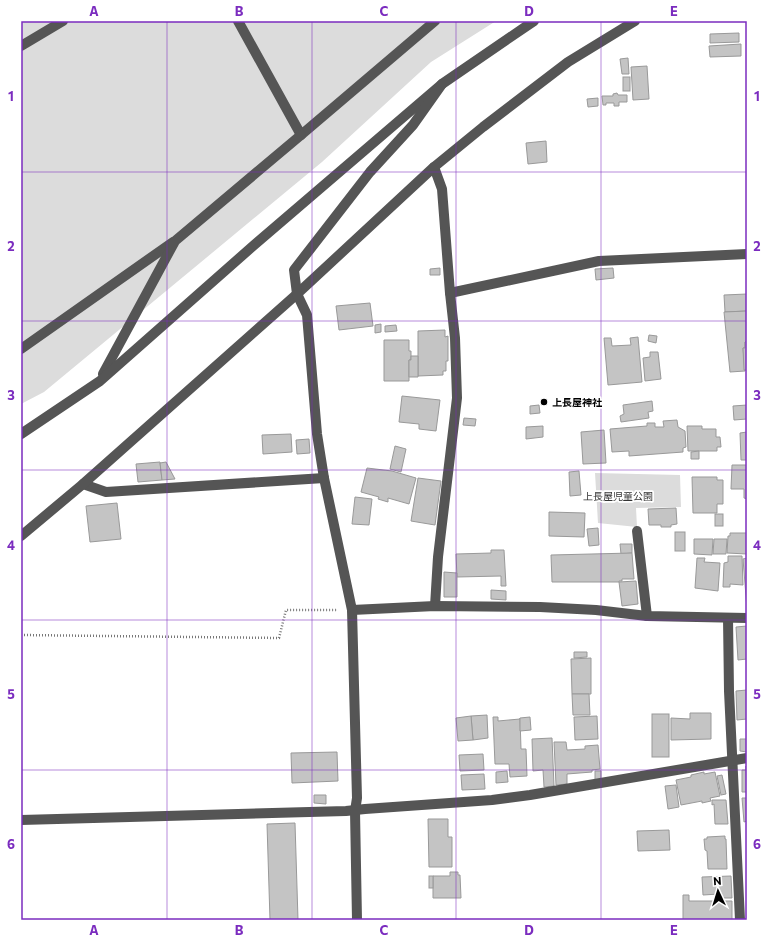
<svg xmlns="http://www.w3.org/2000/svg" width="768" height="941" font-family="Commissioner,'Noto Sans JP',sans-serif">
  <style>
    .green { fill: #dcdcdc }
    .building { fill: #c4c4c4; stroke: #999 }
    .lines { fill: none; stroke-linecap: round; stroke-linejoin: round }
    .path { stroke: #777; stroke-width: 2.5; stroke-dasharray: 1 2; stroke-linecap: butt }
    .minor { stroke: #555; stroke-width: 10 }
    .grid { fill: none; stroke: #7b2cbf; stroke-width: 1; stroke-opacity: 0.55 }
    .poi-dot { fill: #000; stroke: #fff; stroke-width: 1.5 }
    .labels { text-anchor: middle; stroke-width: 3.5; stroke-linejoin: round; paint-order: stroke }
    .poi-label { font-size: 10px; font-weight: bold; fill: #000; stroke: #fff; text-anchor: start }
    .park-label { font-size: 10px; fill: #333; stroke: #fff }
    .neatline { fill: none; stroke: #7b2cbf; stroke-width: 1.5 }
    .grid-label { font-size: 13px; text-anchor: middle; font-weight: bold; fill: #7b2cbf }
  </style>
  <rect width="100%" height="100%" fill="#fff"/>
  <g class="green">
    <polygon points="21,21 496,21 431,62 322,162 44,392 21,404"/>
    <polygon points="595,473 680,475 681,507 636,508 637,527 598,523"/>
  </g>
  <g class="building">
    <polygon points="739,33 739,42 710,43 710,34"/>
    <polygon points="741,44 741,56 710,57 709,46"/>
    <polygon points="628,58 629,74 622,74 620,59"/>
    <polygon points="647,66 649,99 633,100 631,67"/>
    <rect x="623" y="77" width="7" height="14"/>
    <polygon points="617,93 618,95 627,95 627,102 619,102 619,106 614,106 614,103 606,103 606,105 603,105 602,96 613,96 613,94"/>
    <polygon points="598,98 598,106 588,107 587,99"/>
    <polygon points="546,141 547,162 528,164 526,143"/>
    <polygon points="440,268 440,275 430,275 430,269"/>
    <polygon points="613,268 614,278 596,280 595,269"/>
    <polygon points="747,294 747,311 725,312 724,295"/>
    <polygon points="370,303 373,326 339,330 336,306"/>
    <polygon points="747,311 747,342 745,342 745,348 743,348 745,371 730,372 724,312"/>
    <polygon points="381,324 381,332 375,333 375,325"/>
    <polygon points="396,325 397,331 385,332 385,326"/>
    <polygon points="445,330 445,337 448,336 448,361 446,361 446,371 443,371 443,375 418,376 418,331"/>
    <polygon points="649,335 657,336 656,343 648,341"/>
    <polygon points="638,337 642,382 608,385 604,338 611,338 612,346 631,345 630,338"/>
    <polygon points="384,340 409,340 409,351 411,351 411,360 409,360 409,381 384,381"/>
    <polygon points="745,342 747,342 747,370 744,370 743,348 745,348"/>
    <polygon points="650,352 658,352 661,379 645,381 643,358 650,357"/>
    <polygon points="411,356 418,356 418,377 409,377 409,360 411,360"/>
    <polygon points="402,396 440,400 436,431 419,429 419,424 399,422"/>
    <polygon points="652,401 653,411 648,412 649,418 621,422 620,416 624,414 623,405"/>
    <polygon points="539,405 540,413 530,414 530,406"/>
    <polygon points="747,405 747,419 734,420 733,406"/>
    <polygon points="464,418 476,419 475,426 463,425"/>
    <polygon points="677,420 678,427 685,431 686,447 683,448 683,452 629,456 629,451 612,452 610,429 647,426 647,423 655,423 655,427 664,427 663,421"/>
    <polygon points="543,426 543,437 526,439 526,427"/>
    <polygon points="687,426 702,426 702,429 716,429 716,437 720,437 721,447 717,447 717,451 688,451"/>
    <polygon points="604,430 606,463 583,464 581,432"/>
    <polygon points="747,432 747,460 741,460 740,433"/>
    <polygon points="291,434 292,452 263,454 262,435"/>
    <polygon points="309,439 310,453 297,454 296,440"/>
    <polygon points="395,446 406,449 401,472 390,469"/>
    <polygon points="699,451 699,459 691,459 691,452"/>
    <polygon points="160,462 162,480 138,482 136,464"/>
    <polygon points="166,462 175,479 162,480 160,463"/>
    <polygon points="732,465 747,465 747,499 744,498 744,489 731,489"/>
    <polygon points="367,468 392,471 416,478 409,504 388,498 388,502 378,499 379,497 361,492"/>
    <polygon points="579,471 581,495 570,496 569,472"/>
    <polygon points="692,477 717,477 717,480 723,480 723,504 717,504 717,513 693,513"/>
    <polygon points="418,478 441,481 435,525 411,521"/>
    <polygon points="355,497 372,499 369,525 352,524"/>
    <polygon points="117,503 121,539 90,542 86,506"/>
    <polygon points="676,508 677,524 671,525 671,527 661,527 661,525 649,525 648,509"/>
    <polygon points="549,512 585,513 584,537 549,536"/>
    <rect x="715" y="514" width="8" height="12"/>
    <polygon points="598,528 599,545 589,546 587,529"/>
    <rect x="675" y="532" width="10" height="19"/>
    <polygon points="730,533 747,533 747,554 727,553 728,536 730,536"/>
    <polygon points="694,539 713,539 712,555 694,554"/>
    <polygon points="714,539 727,539 726,554 713,554"/>
    <polygon points="620,544 632,544 632,553 621,554"/>
    <polygon points="491,550 504,550 506,586 501,586 501,576 457,577 456,554 491,553"/>
    <polygon points="632,553 634,579 622,579 622,581 619,581 619,582 552,582 551,555"/>
    <polygon points="728,556 742,556 743,585 730,584 730,587 723,587 724,563 728,562"/>
    <polygon points="697,558 705,558 704,562 720,563 718,591 695,588"/>
    <polygon points="747,558 747,609 743,559"/>
    <polygon points="444,572 457,573 457,597 444,597"/>
    <polygon points="636,581 638,604 622,606 619,582"/>
    <polygon points="491,590 506,591 506,600 491,599"/>
    <polygon points="747,626 747,659 738,660 736,627"/>
    <polygon points="574,652 587,652 587,657 574,658"/>
    <polygon points="591,658 591,694 572,694 571,659"/>
    <polygon points="747,690 747,719 737,720 736,691"/>
    <polygon points="572,694 589,694 590,715 573,715"/>
    <polygon points="690,713 711,713 711,739 671,740 671,718 690,719"/>
    <rect x="652" y="714" width="17" height="43"/>
    <polygon points="487,715 488,738 473,740 471,716"/>
    <polygon points="471,716 473,740 458,741 456,718"/>
    <polygon points="597,716 598,739 575,740 574,717"/>
    <polygon points="493,717 498,717 498,721 520,719 520,718 521,749 526,749 527,776 510,777 509,764 495,764"/>
    <polygon points="530,717 531,730 520,731 520,718"/>
    <polygon points="552,738 554,786 544,787 543,770 533,771 532,739"/>
    <polygon points="740,739 747,739 747,752 740,751"/>
    <polygon points="554,742 566,742 567,750 585,749 585,746 598,745 600,769 592,770 592,772 567,774 567,784 556,785"/>
    <polygon points="337,752 338,781 292,783 291,753"/>
    <polygon points="483,754 484,770 460,771 459,755"/>
    <polygon points="746,766 747,792 742,792 742,770 746,770"/>
    <polygon points="507,771 508,782 496,783 496,772"/>
    <polygon points="595,771 601,771 601,779 595,780"/>
    <polygon points="704,772 704,774 715,772 720,796 710,798 711,801 702,803 702,801 681,805 676,780 691,777 691,775"/>
    <polygon points="484,774 485,789 462,790 461,775"/>
    <polygon points="722,775 726,794 721,795 717,776"/>
    <polygon points="676,785 679,807 668,809 665,786"/>
    <polygon points="314,795 326,795 326,804 314,803"/>
    <polygon points="742,798 747,798 747,821 744,822"/>
    <polygon points="712,800 726,800 728,824 715,824 714,804 712,805"/>
    <polygon points="428,819 448,819 448,837 452,837 452,867 429,867"/>
    <polygon points="295,823 298,920 270,920 267,824"/>
    <polygon points="669,830 670,850 638,851 637,831"/>
    <polygon points="725,836 725,839 726,839 727,869 708,869 707,851 705,850 704,839 707,839 707,837"/>
    <polygon points="450,872 458,872 458,875 460,875 461,898 433,898 433,876 450,876"/>
    <rect x="429" y="876" width="4" height="12"/>
    <polygon points="731,876 732,898 719,898 719,894 703,895 702,877"/>
    <polygon points="683,895 689,895 689,901 732,901 732,920 683,920"/>
  </g>
  <g class="lines">
    <polyline class="path" points="21,635 279,638 286,610 337,610"/>
    <g class="minor">
      <polyline points="238,21 301,135 435,21"/>
      <polyline points="21,46 63,21"/>
      <polyline points="434,167 442,189 450,293 455,338 457,398 438,557 435,606"/>
      <polyline points="450,293 599,261 747,254"/>
      <polyline points="21,349 173,242"/>
      <polyline points="103,374 175,241 301,135"/>
      <polyline points="21,434 100,381 253,246 442,84 534,21"/>
      <polyline points="83,484 106,492 324,478"/>
      <polyline points="637,531 647,616"/>
      <polyline points="21,536 83,484 297,294 434,167 483,127 568,62 635,21"/>
      <polyline points="352,610 435,606 540,607 596,610 647,616 747,618"/>
      <polyline points="728,618 729,691 740,920"/>
      <polyline points="21,820 346,811 365,809 492,800 530,795 747,758"/>
      <polyline points="357,920 355,811 357,798 352,610 324,478 317,434 307,315 297,294 294,270 370,172 413,125 442,84"/>
    </g>
  </g>
  <path class="grid" d="M167,21v899M312,21v899M456,21v899M601,21v899M21,172h726M21,321h726M21,470h726M21,620h726M21,770h726"/>
  <circle class="poi-dot" cx="544" cy="402" r="4"/>
  <g class="labels">
    <g class="poi-label">
      <text x="552" y="406">上長屋神社</text>
    </g>
    <g class="park-label">
      <text x="618" y="500">上長屋児童公園</text>
    </g>
  </g>
  <rect width="768" height="941" fill="none" stroke="#ffffff" stroke-width="44"/>
  <g transform="translate(718 891) rotate(356)" stroke="#ffffff" stroke-width="3" paint-order="stroke">
  <path d="M0-3L7 15L0 10L-7 15Z" fill="#000000"/>
  <text y="-6" font-size="11" font-weight="bold" text-anchor="middle" fill="#000000">N</text>
  </g>
  <rect x="22" y="22" width="724" height="897" class="neatline"/>
  <g class="grid-label">
    <text x="94" y="16">A</text>
    <text x="239" y="16">B</text>
    <text x="384" y="16">C</text>
    <text x="529" y="16">D</text>
    <text x="674" y="16">E</text>
    <text x="11" y="101">1</text>
    <text x="757" y="101">1</text>
    <text x="11" y="251">2</text>
    <text x="757" y="251">2</text>
    <text x="11" y="400">3</text>
    <text x="757" y="400">3</text>
    <text x="11" y="550">4</text>
    <text x="757" y="550">4</text>
    <text x="11" y="699">5</text>
    <text x="757" y="699">5</text>
    <text x="11" y="849">6</text>
    <text x="757" y="849">6</text>
    <text x="94" y="935">A</text>
    <text x="239" y="935">B</text>
    <text x="384" y="935">C</text>
    <text x="529" y="935">D</text>
    <text x="674" y="935">E</text>
  </g>
</svg>
